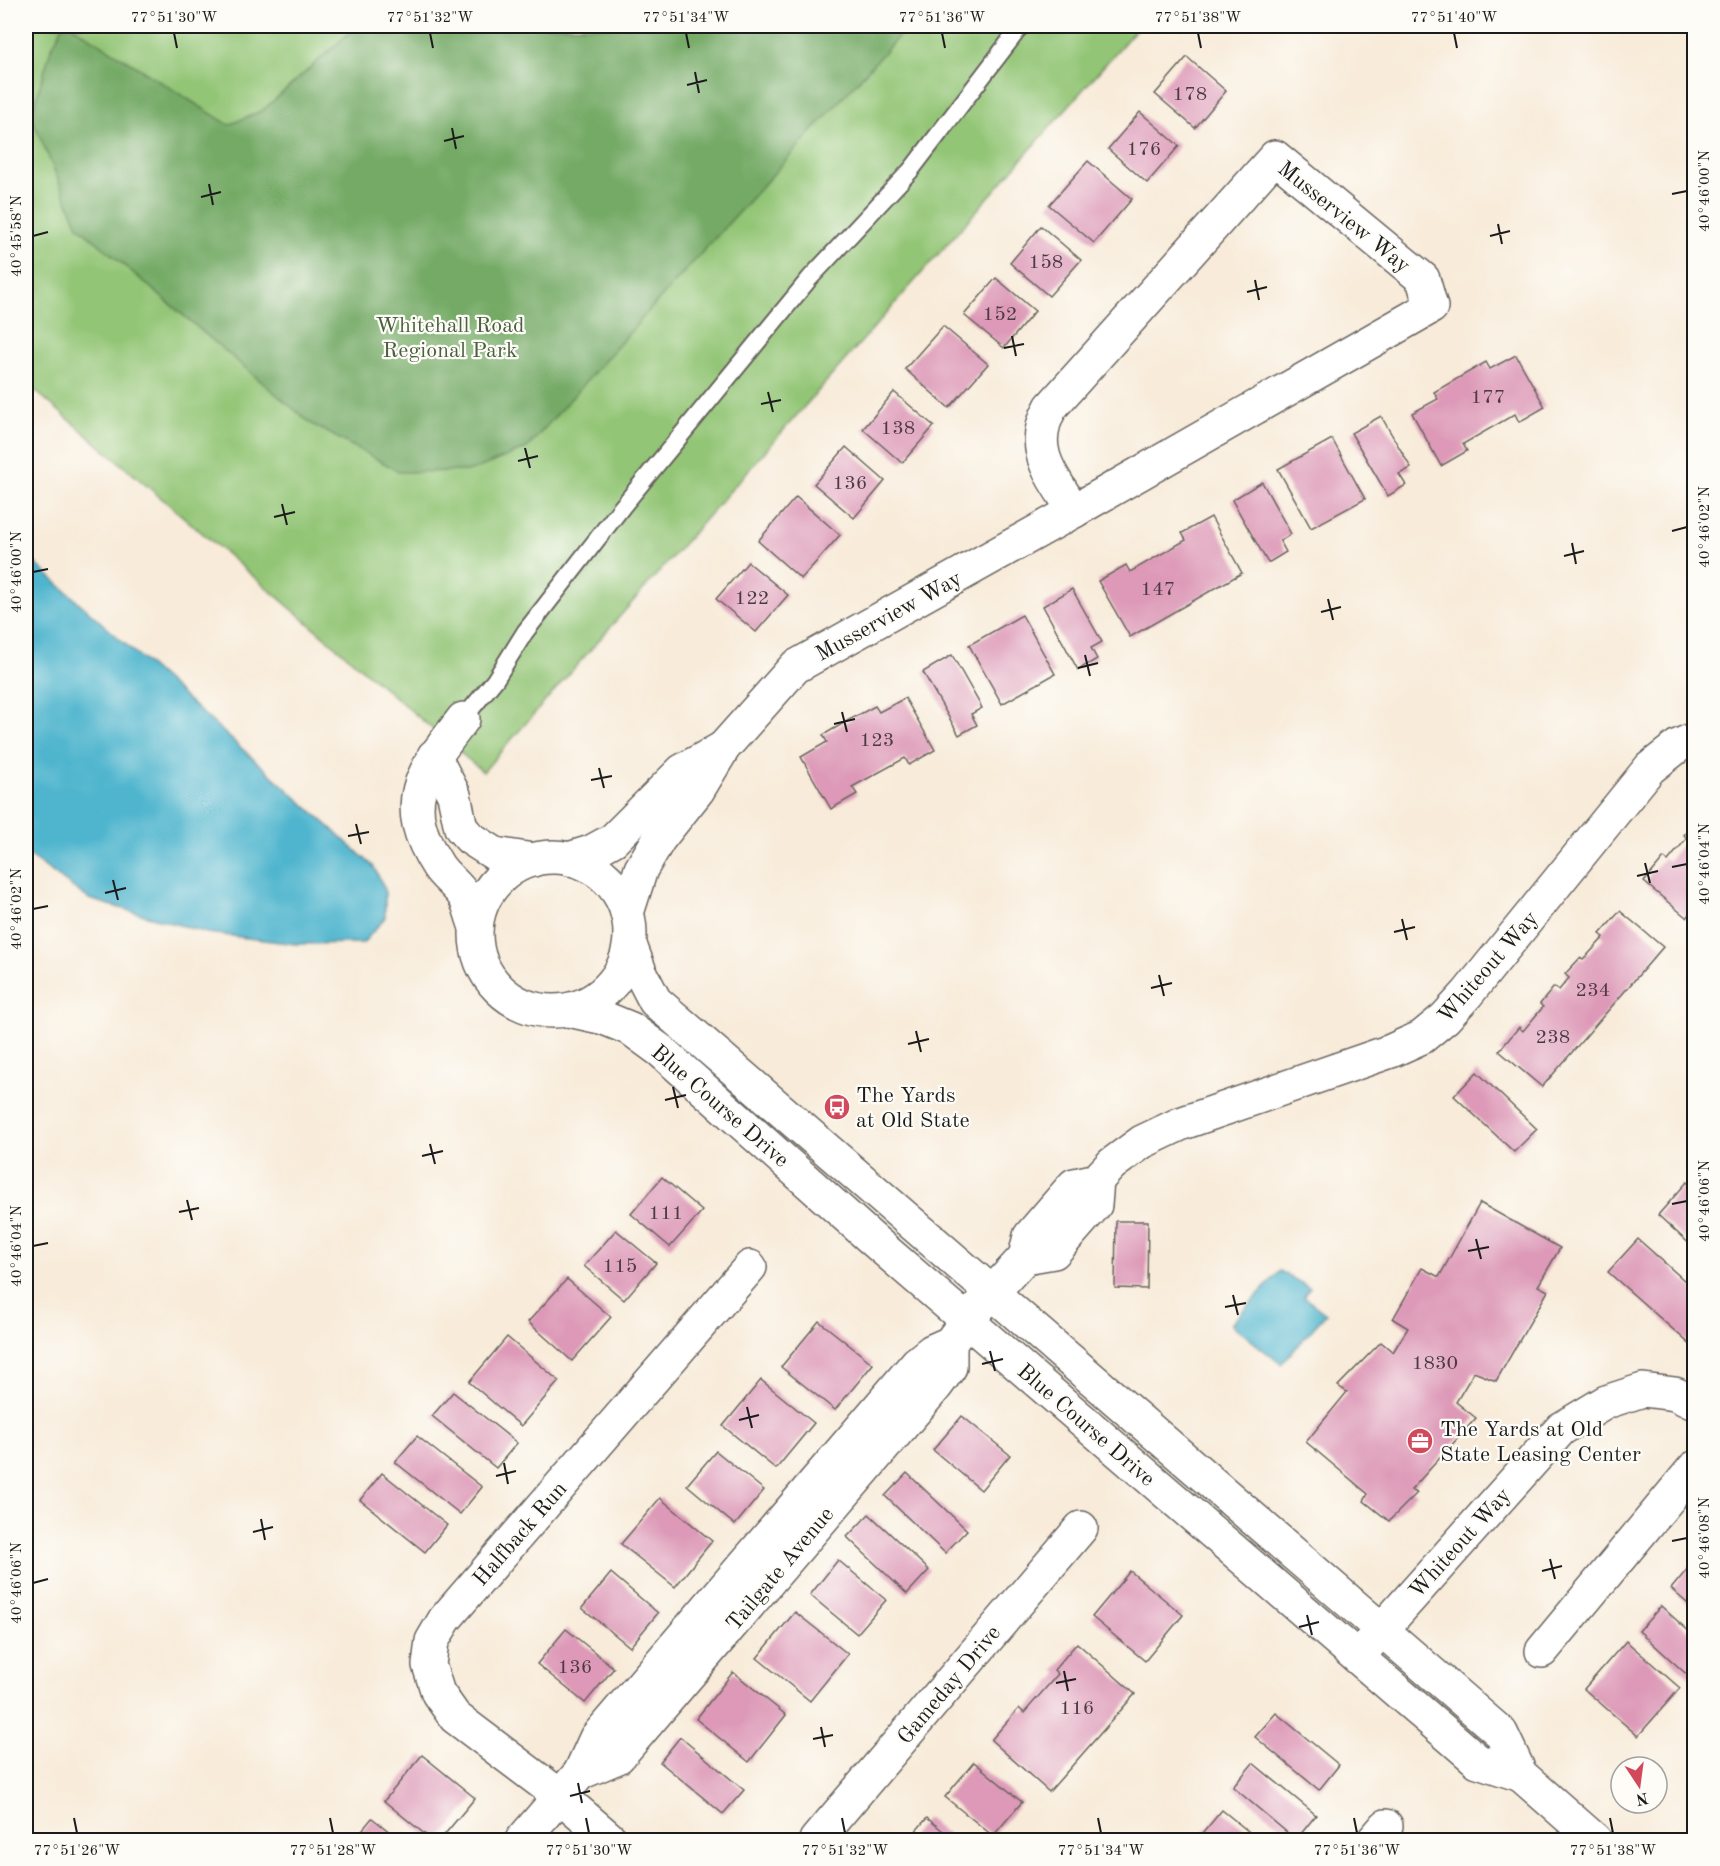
<svg xmlns="http://www.w3.org/2000/svg" width="1720" height="1866" font-family="'Old Standard TT',serif">
  <style>
    .green { fill: #92c575; stroke: #577048; stroke-width: 1.5 }
    .forest { fill: #75aa66; stroke: #486341; stroke-width: 1.5 }
    .water { fill: #4fb5ce; stroke: #366875; stroke-width: 1.5 }
    .building { fill: #dd99b7 }
    .lines { fill: none; stroke-linecap: round; stroke-linejoin: round }
    .service-casing { stroke: #69645e; stroke-width: 20 }
    .minor-casing { stroke: #69645e; stroke-width: 36 }
    .service { stroke: #fff; stroke-width: 16 }
    .minor { stroke: #fff; stroke-width: 33 }
    .ticks { fill: none; stroke: #1c1c1c; stroke-width: 2 }
    .labels { text-anchor: middle; stroke-width: 4.5; stroke-linejoin: round; paint-order: stroke }
    .number-label { font-size: 20px; fill: #4c3b43 }
    .street-label { font-size: 22px; fill: #1c1c1c; stroke: #fdfcf7 }
    .park-label { font-size: 22px; fill: #4b6040; stroke: #fdfcf7 }
    .poi-label { font-size: 22px; fill: #1c1c1c; stroke: #fdfcf7; text-anchor: start }
    .neatline { fill: none; stroke: #1c1c1c; stroke-width: 2 }
    .ticks-label { font-size: 15px; text-anchor: middle; fill: #1c1c1c }
  </style>
  <rect width="100%" height="100%" fill="#fdfcf7"/>
  <filter id="ink" filterUnits="userSpaceOnUse"><feTurbulence type="fractalNoise" baseFrequency=".0167" numOctaves="2"/><feDisplacementMap in="SourceGraphic" scale="12" xChannelSelector="R" yChannelSelector="G"/><feConvolveMatrix kernelMatrix="1 2 1 2 8 2 1 2 1" color-interpolation-filters="sRGB"/></filter>
  <filter id="wash" filterUnits="userSpaceOnUse"><feTurbulence type="fractalNoise" baseFrequency=".008" numOctaves="4" result="noise"/><feDisplacementMap in="SourceGraphic" scale="24" xChannelSelector="R" yChannelSelector="G"/><feGaussianBlur stdDeviation="1.35" result="paint"/><feColorMatrix in="noise" values="0 0 0 0 0 0 0 0 0 0 0 0 0 0 0 0 0 1.4 0 .05"/><feComposite in="paint" operator="in"/></filter>
  <g filter="url(#wash)">
    <rect width="100%" height="100%" fill="#f8ebd9"/>
    <polygon class="green" points="26,26 1139,26 483,772 26,383"/>
    <polygon class="forest" points="63,26 72,26 229,125 263,110 357,26 908,26 656,303 527,448 471,471 400,472 310,423 78,226 31,116 51,49"/>
    <g class="water">
      <polygon points="26,555 374,867 385,890 385,918 363,943 296,944 207,933 89,899 26,853"/>
      <polygon points="1280,1271 1310,1288 1304,1297 1326,1314 1281,1364 1231,1324"/>
    </g>
    <g id="blocks">
      <g class="building">
        <polygon points="1187,57 1226,91 1195,128 1155,94"/>
        <polygon points="1140,112 1179,146 1147,183 1108,149"/>
        <polygon points="1088,161 1132,199 1094,243 1049,205"/>
        <polygon points="1041,226 1081,260 1049,296 1010,263"/>
        <polygon points="996,278 1035,311 1004,348 964,315"/>
        <polygon points="943,326 988,364 949,408 905,369"/>
        <polygon points="1516,355 1545,407 1519,422 1515,414 1463,444 1467,451 1441,466 1412,413 1438,399 1434,392 1486,362 1490,369"/>
        <polygon points="894,392 934,426 902,463 863,429"/>
        <polygon points="1381,416 1411,468 1399,474 1406,485 1388,496 1351,433"/>
        <polygon points="1332,439 1365,499 1311,528 1278,469"/>
        <polygon points="846,447 885,481 854,518 814,484"/>
        <polygon points="1262,482 1291,534 1280,541 1286,552 1268,563 1232,500"/>
        <polygon points="796,497 840,535 801,579 758,541"/>
        <polygon points="1211,517 1242,573 1130,637 1098,581 1126,565 1130,572 1186,540 1182,533"/>
        <polygon points="748,562 788,595 756,632 716,599"/>
        <polygon points="1072,589 1102,642 1091,648 1097,659 1078,670 1043,606"/>
        <polygon points="1022,615 1055,674 1002,704 969,645"/>
        <polygon points="952,655 982,708 971,714 977,725 959,735 923,672"/>
        <polygon points="905,698 935,750 909,765 905,758 852,787 857,794 831,809 801,757 827,742 823,735 849,720 875,706 879,712"/>
        <polygon points="1694,822 1694,909 1687,918 1644,882 1664,858 1668,861 1687,838 1684,835"/>
        <polygon points="1620,911 1663,947 1542,1087 1499,1051 1519,1027 1523,1031 1543,1007 1540,1004 1554,987 1559,990 1569,978 1565,974 1580,958 1583,960 1604,937 1600,934"/>
        <polygon points="1477,1072 1537,1129 1514,1152 1454,1096"/>
        <polygon points="662,1177 702,1211 670,1247 631,1214"/>
        <polygon points="1687,1182 1694,1189 1694,1248 1658,1215"/>
        <polygon points="1480,1203 1560,1248 1538,1286 1548,1291 1496,1381 1474,1372 1456,1402 1476,1418 1411,1490 1417,1493 1389,1521 1364,1501 1368,1494 1306,1442 1347,1392 1338,1386 1381,1342 1393,1352 1408,1328 1393,1319 1422,1268 1439,1277"/>
        <polygon points="1116,1221 1148,1221 1147,1289 1115,1288"/>
        <polygon points="616,1230 656,1263 624,1300 584,1266"/>
        <polygon points="1638,1239 1694,1289 1693,1347 1608,1272"/>
        <polygon points="567,1279 611,1317 572,1361 528,1322"/>
        <polygon points="819,1321 873,1364 835,1410 781,1367"/>
        <polygon points="507,1337 559,1381 521,1426 469,1382"/>
        <polygon points="761,1380 814,1423 776,1469 723,1426"/>
        <polygon points="453,1392 517,1443 496,1468 432,1416"/>
        <polygon points="962,1416 1010,1455 981,1490 933,1450"/>
        <polygon points="417,1436 482,1487 460,1514 395,1462"/>
        <polygon points="716,1451 764,1490 735,1525 687,1485"/>
        <polygon points="382,1473 447,1525 425,1552 360,1500"/>
        <polygon points="907,1473 967,1530 945,1553 885,1496"/>
        <polygon points="660,1498 712,1541 675,1587 621,1544"/>
        <polygon points="869,1514 929,1570 907,1594 847,1537"/>
        <polygon points="838,1560 886,1600 857,1634 810,1595"/>
        <polygon points="1694,1561 1694,1609 1671,1589"/>
        <polygon points="1130,1571 1183,1615 1145,1661 1092,1617"/>
        <polygon points="611,1573 658,1613 630,1647 582,1608"/>
        <polygon points="1661,1606 1694,1636 1694,1681 1639,1631"/>
        <polygon points="795,1612 848,1654 810,1701 757,1658"/>
        <polygon points="566,1629 614,1668 585,1703 537,1664"/>
        <polygon points="1626,1641 1680,1688 1638,1736 1584,1689"/>
        <polygon points="1077,1643 1135,1694 1049,1792 991,1740 1019,1708 1024,1713 1058,1674 1054,1670"/>
        <polygon points="733,1672 786,1715 749,1762 696,1719"/>
        <polygon points="1276,1713 1339,1765 1319,1790 1255,1737"/>
        <polygon points="680,1737 744,1790 723,1814 660,1762"/>
        <polygon points="422,1755 475,1798 440,1840 432,1840 384,1801"/>
        <polygon points="974,1762 1022,1802 993,1836 945,1797"/>
        <polygon points="1253,1763 1316,1815 1296,1840 1233,1787"/>
        <polygon points="1222,1810 1259,1840 1197,1840"/>
        <polygon points="372,1818 400,1840 354,1840"/>
        <polygon points="927,1818 954,1840 908,1840"/>
      </g>
    </g>
  </g>
  <g filter="url(#ink)">
    <use href="#blocks" fill-opacity="0" stroke="#69645e" stroke-width="1.5"/>
    <g class="lines">
      <defs>
        <polyline id="service" points="463,719 495,680 525,632 622,507 810,278 911,170 1021,26"/>
        <g id="minor">
          <path d="M1275,157l148,122 8,28 -357,204c-22,-36 -47,-62 -23,-104z"/>
          <path d="M463,719c-41,53 -66,83 -25,147 7,11 20,19 27,31 5,9 7,21 11,30"/>
          <polyline points="434,756 454,795 461,828 470,838 495,854 533,860"/>
          <circle cx="553" cy="934" r="77"/>
          <polyline points="569,859 591,852 613,840 682,771 723,748"/>
          <polyline points="627,913 641,869 659,839 698,790 724,747 795,667 1074,511"/>
          <polyline points="630,945 640,972 655,1001 1501,1733 1521,1775 1595,1840"/>
          <polyline points="568,1010 604,1018 631,1029 661,1051 872,1239 1478,1761 1521,1775"/>
          <polyline points="1025,1257 1054,1252 1095,1205 1097,1180"/>
          <polyline points="1368,1645 1561,1429 1606,1402 1643,1390 1675,1394 1694,1403"/>
          <polyline points="1542,1651 1694,1468"/>
          <polyline points="580,1773 618,1757 936,1386 950,1367 950,1343"/>
          <polyline points="522,1840 580,1773 596,1738 917,1363 932,1351 950,1343 967,1320 1025,1257 1030,1236 1074,1185 1097,1180 1112,1164 1142,1142 1180,1124 1391,1051 1422,1037 1445,1018 1467,994 1650,768 1678,746 1694,739"/>
          <polyline points="611,1840 560,1796 455,1717 438,1693 429,1665 432,1641 445,1619 750,1267"/>
          <polyline points="816,1840 1081,1528"/>
          <polyline points="1374,1840 1386,1826"/>
        </g>
      </defs>
      <use href="#service" class="service-casing"/>
      <use href="#minor" class="minor-casing"/>
      <use href="#service" class="service"/>
      <use href="#minor" class="minor"/>
    </g>
  </g>
  <path class="ticks" d="M174,33l3,15M430,33l3,15M686,33l3,15M942,33l3,15M1198,33l3,15M1454,33l3,15M695,72l4,21M687,85l20,-5M452,128l4,21M444,141l20,-5M209,184l4,21M1672,194l15,-3M201,197l20,-5M1498,224l4,20M33,236l15,-4M1490,236l20,-5M1255,280l4,20M1247,292l20,-5M1012,336l4,20M1004,348l20,-4M768,392l5,20M761,404l20,-4M525,448l5,20M518,461l20,-5M282,504l5,21M274,517l21,-5M1672,531l15,-4M1572,543l4,21M1564,556l20,-5M33,572l15,-3M1328,599l5,21M1321,612l20,-5M1085,655l5,21M1078,668l20,-5M842,712l5,20M834,724l21,-5M599,768l5,20M591,780l21,-4M356,824l5,20M348,836l21,-4M1645,863l5,20M1672,867l15,-3M1637,876l21,-5M113,880l5,20M105,893l21,-5M33,909l15,-3M1402,919l5,21M1394,932l21,-5M1159,975l5,21M1151,988l21,-5M916,1031l5,21M908,1044l21,-5M673,1087l5,21M665,1100l21,-5M430,1144l5,20M422,1156l21,-5M187,1200l5,20M1672,1204l15,-3M179,1212l20,-4M1476,1239l5,20M33,1246l15,-3M1468,1251l21,-4M1233,1295l5,20M1225,1307l21,-4M990,1351l5,20M982,1364l21,-5M747,1407l5,21M739,1420l20,-5M504,1463l4,21M496,1476l20,-5M261,1519l4,21M253,1532l20,-5M1672,1541l15,-3M1550,1559l5,20M1542,1571l20,-5M33,1583l15,-4M1307,1615l5,20M1299,1627l20,-5M1064,1671l4,20M1056,1683l20,-4M821,1727l4,20M813,1739l20,-4M578,1783l4,20M570,1796l20,-5M74,1818l3,15M330,1818l3,15M586,1818l3,15M842,1818l3,15M1098,1818l3,15M1354,1818l3,15M1610,1818l3,15"/>
  <defs>
    <symbol id="bus-disc" viewBox="-11 -11 22 22"><circle r="9.5" fill="#d1495b" stroke="#fdfcf7"/><path d="M-5-6H5V4H4V6H2V4H-2V6H-4V4H-5ZM-3.5-4V0h7V-4ZM-3.5 1.2v1.5H-2V1.2ZM2 1.2v1.5H3.5V1.2Z" fill="#fff"/></symbol>
    <symbol id="office-disc" viewBox="-11 -11 22 22"><circle r="9.5" fill="#d1495b" stroke="#fdfcf7"/><path d="M-6-3h4V-5.5h4V-3h4V5H-6ZM-1-4.5V-3h2v-1.5ZM-6 0V1H6V0Z" fill="#fff"/></symbol>
  </defs>
  <g fill-rule="evenodd">
    <use href="#bus-disc" x="822" y="1092" width="30" height="30"/>
    <use href="#office-disc" x="1405" y="1426" width="30" height="30"/>
  </g>
  <g class="labels">
    <g class="number-label">
      <text x="1190" y="100">178</text>
      <text x="1144" y="155">176</text>
      <text x="1046" y="268">158</text>
      <text x="1000" y="320">152</text>
      <text x="1488" y="403">177</text>
      <text x="898" y="434">138</text>
      <text x="850" y="489">136</text>
      <text x="1158" y="595">147</text>
      <text x="752" y="604">122</text>
      <text x="877" y="746">123</text>
      <text x="1593" y="996">234</text>
      <text x="1553" y="1043">238</text>
      <text x="666" y="1219">111</text>
      <text x="620" y="1272">115</text>
      <text x="1435" y="1369">1830</text>
      <text x="575" y="1673">136</text>
      <text x="1077" y="1714">116</text>
    </g>
    <g class="street-label">
      <text transform="translate(1345 216) rotate(39)" y="8">Musserview Way</text>
      <text transform="translate(888 615) rotate(-29)" y="8">Musserview Way</text>
      <text transform="translate(1487 966) rotate(-49)" y="8">Whiteout Way</text>
      <text transform="translate(721 1105) rotate(41)" y="8">Blue Course Drive</text>
      <text transform="translate(1087 1424) rotate(41)" y="8">Blue Course Drive</text>
      <text transform="translate(519 1533) rotate(-49)" y="8">Halfback Run</text>
      <text transform="translate(1459 1542) rotate(-48)" y="8">Whiteout Way</text>
      <text transform="translate(779 1568) rotate(-50)" y="8">Tailgate Avenue</text>
      <text transform="translate(948 1684) rotate(-50)" y="8">Gameday Drive</text>
    </g>
    <g class="park-label">
      <text x="450" y="332">Whitehall Road<tspan x="450" dy="25">Regional Park</tspan></text>
    </g>
    <g class="poi-label">
      <text x="856" y="1102">The Yards<tspan x="856" dy="25">at Old State</tspan></text>
      <text x="1440" y="1436">The Yards at Old<tspan x="1440" dy="25">State Leasing Center</tspan></text>
    </g>
  </g>
  <rect width="1720" height="1866" fill="none" stroke="#fdfcf7" stroke-width="66"/>
  <g transform="translate(1639 1785) rotate(167)"><circle r="28" fill="#fdfcf7" stroke="#a3a29f" stroke-width="1.5"/>
  <path d="M0-4.5L10 22L0 15L-10 22Z" fill="#d1495b"/>
  <text y="-9" font-size="16" font-weight="bold" text-anchor="middle" fill="#1c1c1c">N</text>
  </g>
  <rect x="33" y="33" width="1654" height="1800" class="neatline"/>
  <g class="ticks-label">
    <text x="174" y="22">77°51'30"W</text>
    <text x="430" y="22">77°51'32"W</text>
    <text x="686" y="22">77°51'34"W</text>
    <text x="942" y="22">77°51'36"W</text>
    <text x="1198" y="22">77°51'38"W</text>
    <text x="1454" y="22">77°51'40"W</text>
    <text transform="translate(1704 191) rotate(-90)" y="5">40°46'00"N</text>
    <text transform="translate(16 236) rotate(-90)" y="5">40°45'58"N</text>
    <text transform="translate(1704 527) rotate(-90)" y="5">40°46'02"N</text>
    <text transform="translate(16 572) rotate(-90)" y="5">40°46'00"N</text>
    <text transform="translate(1704 864) rotate(-90)" y="5">40°46'04"N</text>
    <text transform="translate(16 909) rotate(-90)" y="5">40°46'02"N</text>
    <text transform="translate(1704 1201) rotate(-90)" y="5">40°46'06"N</text>
    <text transform="translate(16 1246) rotate(-90)" y="5">40°46'04"N</text>
    <text transform="translate(1704 1538) rotate(-90)" y="5">40°46'08"N</text>
    <text transform="translate(16 1583) rotate(-90)" y="5">40°46'06"N</text>
    <text x="77" y="1855">77°51'26"W</text>
    <text x="333" y="1855">77°51'28"W</text>
    <text x="589" y="1855">77°51'30"W</text>
    <text x="845" y="1855">77°51'32"W</text>
    <text x="1101" y="1855">77°51'34"W</text>
    <text x="1357" y="1855">77°51'36"W</text>
    <text x="1613" y="1855">77°51'38"W</text>
  </g>
</svg>
